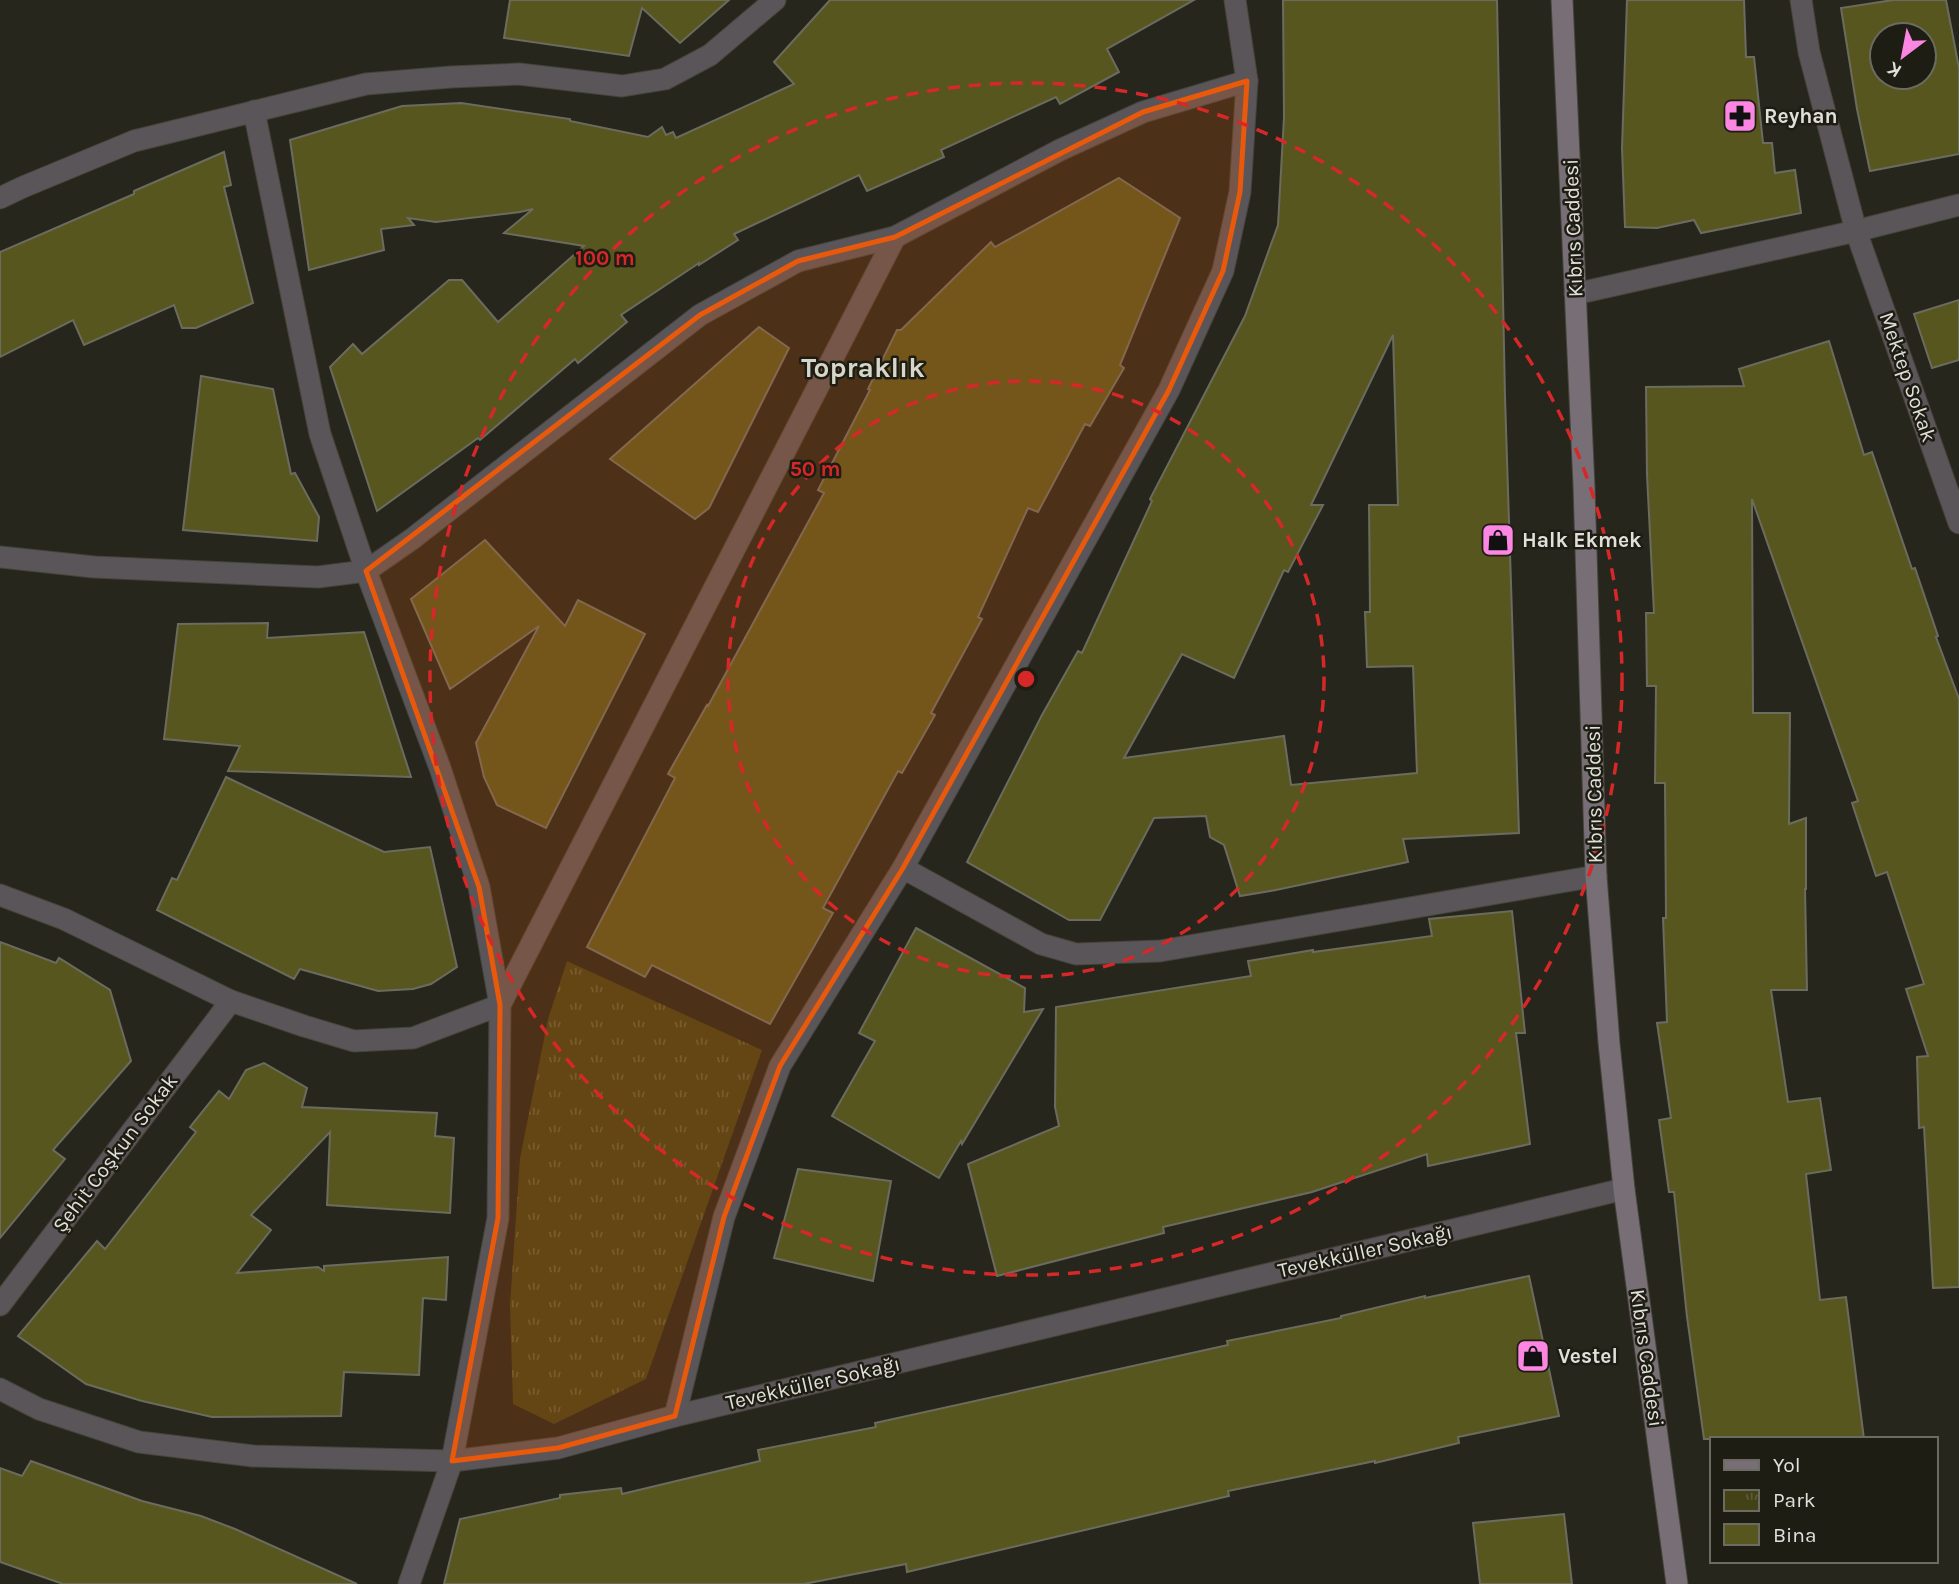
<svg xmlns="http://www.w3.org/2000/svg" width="1959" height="1584" font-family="Karla,sans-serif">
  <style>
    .park { fill: url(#park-tufts) }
    .building { fill: #58561f; stroke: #6b6b5f; stroke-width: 2; fill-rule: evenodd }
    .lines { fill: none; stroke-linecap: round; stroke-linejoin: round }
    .street-casing { stroke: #44443a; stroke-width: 23 }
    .secondary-casing { stroke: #44443a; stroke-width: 23 }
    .street { stroke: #5a5558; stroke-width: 21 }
    .secondary { stroke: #776f75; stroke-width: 21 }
    .marked { fill: #e8590c; fill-opacity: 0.2; stroke: #e8590c; stroke-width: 5; stroke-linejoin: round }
    .ring { fill: none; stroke: #d62828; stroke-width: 3.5; stroke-dasharray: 12 9 }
    .labels { text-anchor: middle; stroke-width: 5; stroke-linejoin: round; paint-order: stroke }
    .poi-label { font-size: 21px; font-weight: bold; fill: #e0e0d9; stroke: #1d1d13; text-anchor: start }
    .street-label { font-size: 21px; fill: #e0e0d9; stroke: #1d1d13 }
    .district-label { font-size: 28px; font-weight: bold; fill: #d6d6c9; stroke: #1d1d13 }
    .centre { fill: #d62828; stroke: #1d1d13; stroke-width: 3.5 }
    .ring-label { font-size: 21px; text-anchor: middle; font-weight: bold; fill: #d62828; stroke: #1d1d13; stroke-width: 5; stroke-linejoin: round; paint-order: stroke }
  </style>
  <defs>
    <pattern id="park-tufts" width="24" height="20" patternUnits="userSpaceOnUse" patternTransform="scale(1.75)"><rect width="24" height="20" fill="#434116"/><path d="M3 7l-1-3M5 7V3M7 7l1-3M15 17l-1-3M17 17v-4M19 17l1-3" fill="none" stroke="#5e5c37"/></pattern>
  </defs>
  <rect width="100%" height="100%" fill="#26261c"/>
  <polygon class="park" points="567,961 762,1050 646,1379 554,1424 513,1404 510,1305 520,1158 548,1019"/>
  <g class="building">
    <polygon points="510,0 729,0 680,43 642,8 629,56 504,38"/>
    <polygon points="830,0 1194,0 1107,49 1119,72 1060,104 1056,97 941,150 944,157 867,191 859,175 734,234 738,240 699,265 699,263 621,315 627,322 578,363 575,359 480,440 478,438 377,511 330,367 353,344 362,354 449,280 462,280 498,322 584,246 504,233 533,209 520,212 436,222 408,218 414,225 381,229 384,250 309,270 290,140 402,106 461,103 570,119 570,121 648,137 662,127 666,135 673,132 676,138 794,84 774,62"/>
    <path d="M1283,0h214l8,397 14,436 -116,6 5,23 -132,28 -36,6 -16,-51 -14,-8 -4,-21 -52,2 -54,102h-31l-102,-58 75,-147 36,-64 4,2 70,-152 -2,-2 95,-183 33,-91 6,-108zM1393,335l5,170h-29l1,107h-5l2,55 46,-1 4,107 -126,12 -7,-49 -160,22 58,-104 52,24 50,-108 4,2 35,-67h-12z"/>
    <polygon points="1627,0 1744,0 1746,57 1754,57 1763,143 1772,143 1775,173 1795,170 1801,213 1701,233 1694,220 1657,228 1625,227 1622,148"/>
    <path d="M1893,0h53l13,68v86l-89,17 -13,-62 -16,-101zM1882,35h42v42h-42z"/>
    <polygon points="224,152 231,185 224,187 253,303 196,328 182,328 174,305 84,345 73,320 0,357 0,252 134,194 134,191"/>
    <polygon points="1119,178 1180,218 1120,365 1124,368 1090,426 1085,424 1038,512 1028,508 978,617 982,619 931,713 935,715 902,773 898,771 823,908 833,913 770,1024 652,965 645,977 587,947 675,778 668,774 707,705 708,706 824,493 818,490 870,390 868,389 897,330 901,330 991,242 995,247"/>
    <polygon points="1959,300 1959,360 1932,368 1914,314"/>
    <polygon points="759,327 789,348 709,508 695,519 610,459"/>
    <polygon points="1829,341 1864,455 1872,452 1912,569 1915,568 1938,636 1936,637 1959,699 1959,1287 1933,1288 1924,1127 1919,1128 1917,1057 1928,1056 1906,989 1924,984 1887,872 1876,876 1852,803 1858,801 1752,499 1753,713 1790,713 1789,824 1806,818 1806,889 1805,889 1807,990 1771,990 1788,1102 1820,1098 1831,1170 1806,1174 1820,1300 1846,1297 1864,1439 1704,1439 1687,1317 1674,1192 1669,1192 1659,1120 1671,1118 1657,1023 1667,1022 1663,918 1666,918 1665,783 1655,783 1656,686 1647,686 1646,613 1654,613 1647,475 1646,387 1744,386 1739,369"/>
    <polygon points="201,376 273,389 291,474 295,473 319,517 317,541 183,530"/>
    <polygon points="485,540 565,626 578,600 645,634 546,828 497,805 484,777 476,743 539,626 450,689 411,599"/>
    <polygon points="268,623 267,638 364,632 411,777 228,771 240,746 164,739 178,624"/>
    <polygon points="226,777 384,852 430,847 457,967 431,984 413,989 378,991 300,969 294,979 157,910 172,878 177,880"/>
    <polygon points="1512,911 1525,1033 1516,1033 1530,1144 1428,1166 1427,1154 1312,1192 1163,1227 1164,1233 997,1276 968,1164 1059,1126 1055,1107 1056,1007 1251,976 1248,961 1313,950 1313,952 1432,936 1429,919"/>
    <polygon points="916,928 1025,988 1024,1012 1043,1009 962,1144 961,1141 939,1178 832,1116 875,1041 859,1033"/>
    <polygon points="0,942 56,963 59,958 110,990 131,1061 53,1150 65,1159 0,1238"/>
    <polygon points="264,1063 307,1088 302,1107 437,1113 435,1136 454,1138 450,1213 327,1205 330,1132 251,1215 271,1230 237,1273 318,1267 324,1271 324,1266 448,1257 446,1300 423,1298 419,1375 344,1372 341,1416 212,1417 142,1401 86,1384 18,1336 97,1241 105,1249 196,1132 190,1127 219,1091 229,1099 246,1070"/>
    <polygon points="798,1169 891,1181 873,1281 774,1258"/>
    <polygon points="1529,1276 1559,1416 1458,1437 1459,1443 1375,1463 1375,1461 1228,1491 1229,1496 907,1572 906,1564 804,1584 444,1584 460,1519 560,1498 560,1495 621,1488 622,1494 760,1461 758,1450 876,1427 875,1423 1228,1345 1227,1341 1341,1318 1341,1316 1425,1296 1425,1298"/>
    <polygon points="31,1461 142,1501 201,1516 235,1529 357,1584 63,1584 0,1562 0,1468 22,1476"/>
    <polygon points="1564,1514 1572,1584 1480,1584 1473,1523"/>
  </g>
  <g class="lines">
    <defs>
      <g id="street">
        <polyline points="0,198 23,187 134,141 366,84 451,77 519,74 622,86 665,79 710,55 775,0"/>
        <polyline points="1959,205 1856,231 1959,523"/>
        <polyline points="1575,294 1856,231 1809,52 1801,0"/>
        <polyline points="0,557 94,567 318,577 366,571 412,539 700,315 798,261 895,237"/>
        <polyline points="903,868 1041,944 1076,954 1160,951 1596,876"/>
        <polyline points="0,895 64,919 231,1001 304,1026 354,1041 413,1038 500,1005 479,887 440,768 366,571 320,434 254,111"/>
        <polyline points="0,1305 231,1001"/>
        <polyline points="0,1389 39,1409 139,1442 253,1456 452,1461 558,1448 675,1416 1624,1189"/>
        <polyline points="675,1416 724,1217 780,1066 903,868 1169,390 1223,271 1240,192 1247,81 1235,0"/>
        <polyline points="409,1584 452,1461 498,1218 500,1005 895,237 1060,150 1143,112 1247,81"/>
      </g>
      <polyline id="secondary" points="1562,0 1584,486 1596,876 1609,1043 1624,1189 1677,1584"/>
    </defs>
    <use href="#street" class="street-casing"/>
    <use href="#secondary" class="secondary-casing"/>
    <use href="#street" class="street"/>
    <use href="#secondary" class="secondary"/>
  </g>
  <path class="marked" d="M1247,81l-7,111 -17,79 -54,119 -266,478 -123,198 -56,151 -49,199 -117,32 -106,13 46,-243 2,-213 -21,-118 -113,-316 334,-256 98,-54 97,-24 248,-125z"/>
  <g class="ring">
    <circle cx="1026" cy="679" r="298"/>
    <circle cx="1026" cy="679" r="596"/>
  </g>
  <defs>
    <symbol id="pharmacy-square" viewBox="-11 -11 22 22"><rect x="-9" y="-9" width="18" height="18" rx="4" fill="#fd86e2" stroke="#1d1d13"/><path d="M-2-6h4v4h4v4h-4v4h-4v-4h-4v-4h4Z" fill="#111"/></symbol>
    <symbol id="shop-square" viewBox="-11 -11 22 22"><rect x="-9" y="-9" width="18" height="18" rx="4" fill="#fd86e2" stroke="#1d1d13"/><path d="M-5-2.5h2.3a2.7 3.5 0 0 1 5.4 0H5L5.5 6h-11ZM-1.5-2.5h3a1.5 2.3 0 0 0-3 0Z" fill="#111"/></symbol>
  </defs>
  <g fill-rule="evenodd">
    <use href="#pharmacy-square" x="1721" y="97" width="38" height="38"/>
    <use href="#shop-square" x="1479" y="521" width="38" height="38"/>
    <use href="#shop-square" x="1514" y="1337" width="38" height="38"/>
  </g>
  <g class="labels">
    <g class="poi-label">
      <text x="1764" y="123">Reyhan</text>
      <text x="1522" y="547">Halk Ekmek</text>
      <text x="1558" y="1363">Vestel</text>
    </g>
    <g class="street-label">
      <text transform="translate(1573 228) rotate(-92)" y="7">Kıbrıs Caddesi</text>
      <text transform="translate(1908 377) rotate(71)" y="7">Mektep Sokak</text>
      <text transform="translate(1594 794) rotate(-91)" y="7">Kıbrıs Caddesi</text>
      <text transform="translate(115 1153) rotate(-53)" y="7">Şehit Coşkun Sokak</text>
      <text transform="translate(1365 1251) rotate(-13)" y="7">Tevekküller Sokağı</text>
      <text transform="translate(1647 1358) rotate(82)" y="7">Kıbrıs Caddesi</text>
      <text transform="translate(813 1383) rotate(-13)" y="7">Tevekküller Sokağı</text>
    </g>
    <g class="district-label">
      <text x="863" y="377">Topraklık</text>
    </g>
  </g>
  <circle cx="1026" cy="679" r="10" class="centre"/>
  <g class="ring-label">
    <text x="605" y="265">100 m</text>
    <text x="815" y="476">50 m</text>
  </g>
  <rect x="1710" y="1437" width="228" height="126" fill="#1d1d13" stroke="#6b6b62" stroke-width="2"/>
  <rect x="1724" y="1460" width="35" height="10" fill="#776f75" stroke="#6b6b62" stroke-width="2"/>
  <text x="1773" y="1472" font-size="21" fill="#e0e0d9">Yol</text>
  <rect x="1724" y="1490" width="35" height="21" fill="url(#park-tufts)" stroke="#6b6b62" stroke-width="2"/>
  <text x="1773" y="1507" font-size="21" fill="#e0e0d9">Park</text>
  <rect x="1724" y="1524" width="35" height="21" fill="#58561f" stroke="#6b6b62" stroke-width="2"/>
  <text x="1773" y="1542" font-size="21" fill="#e0e0d9">Bina</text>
  <g transform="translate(1903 56) rotate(212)"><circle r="33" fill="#1d1d13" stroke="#6b6b62" stroke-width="2"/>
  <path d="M0-5L12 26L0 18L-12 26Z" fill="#fd86e2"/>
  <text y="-10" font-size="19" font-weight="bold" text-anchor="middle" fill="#e0e0d9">K</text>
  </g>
</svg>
